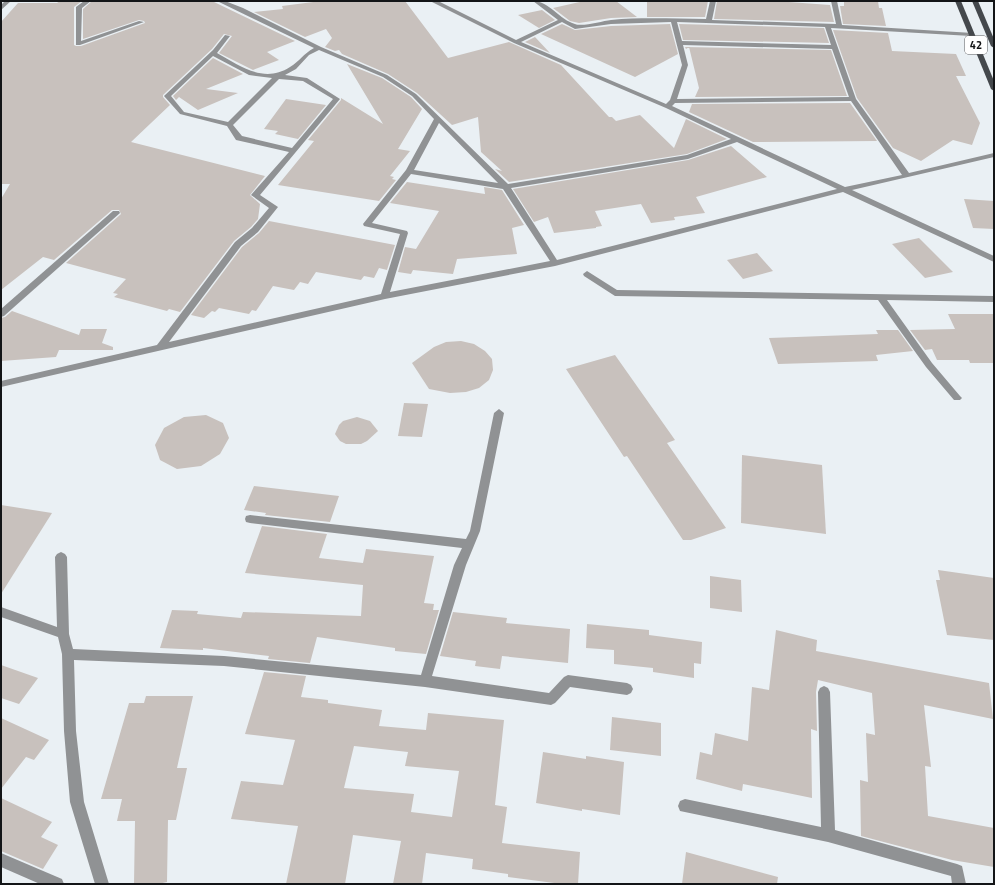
<svg xmlns="http://www.w3.org/2000/svg" width="995" height="885" font-family="'Titillium Web',sans-serif">
  <style>
    .building { fill: #c8c1bd; fill-rule: evenodd }
    .lines { fill: none; stroke-linecap: round; stroke-linejoin: round }
    .minor { fill: #909294; fill-rule: evenodd }
    .major { fill: #44484c; fill-rule: evenodd }
    .labels { text-anchor: middle; stroke-width: 3; stroke-linejoin: round; paint-order: stroke }
    .shield { fill: #fff; stroke: #5a5b5d; stroke-width: 1 }
    .shield-label { font-size: 11px; font-weight: bold; fill: #131517 }
  </style>
  <rect width="100%" height="100%" fill="#eaf0f4"/>
  <g class="building">
    <polygon points="60,1 82,1 74,7 74,45 76,46 81,46 145,23 144,21 139,20 83,39 83,9 92,1 212,1 295,41 267,52 279,60 253,70 219,53 232,36 224,34 212,49 163,95 163,97 170,105 131,142 265,176 250,195 260,204 258,219 251,227 234,241 180,312 169,309 167,311 114,297 118,294 113,293 126,279 66,263 121,214 119,210 112,210 54,260 43,257 1,290 1,199 10,184 1,184 1,22 18,3 57,3"/>
    <polygon points="321,1 405,1 448,58 509,42 561,65 609,117 612,117 616,121 640,115 674,148 686,119 727,139 687,154 509,182 495,169 502,171 481,152 478,117 452,125 417,93 388,74 342,54 339,50 335,51 325,47 332,38 326,29 305,37 254,12 283,9 282,6"/>
    <polygon points="584,1 616,1 637,17 611,18 579,23 570,21 553,8"/>
    <polygon points="647,1 708,1 705,17 647,17"/>
    <polygon points="717,1 775,1 830,5 834,22 714,19"/>
    <polygon points="844,1 878,1 879,8 882,8 886,26 843,24 840,6 844,6"/>
    <polygon points="542,10 555,20 539,28 518,15"/>
    <polygon points="562,24 575,30 611,26 670,24 678,54 635,77 541,34"/>
    <polygon points="679,24 824,28 829,43 683,40"/>
    <polygon points="833,30 888,33 892,51 956,54 966,76 956,76 980,123 972,145 953,140 921,161 893,148 857,98"/>
    <polygon points="535,37 550,53 525,42"/>
    <polygon points="685,47 831,50 847,96 695,97 699,88 689,47 686,49"/>
    <polygon points="213,58 243,74 206,89 238,93 198,110 179,97 176,100 173,96"/>
    <polygon points="347,64 382,78 411,97 422,109 398,149 410,151 390,176 394,177 392,179 396,180 379,201 278,185 314,141 308,140 341,100 341,98 383,124"/>
    <polygon points="286,99 326,105 298,139 275,134 278,131 264,129"/>
    <polygon points="850,103 877,141 753,142 689,112 692,104"/>
    <polygon points="731,146 767,177 696,197 705,213 674,217 675,220 651,223 641,204 595,211 602,226 596,227 596,228 554,233 548,217 534,222 513,189 688,160"/>
    <polygon points="407,182 485,194 484,187 502,190 524,225 512,228 517,254 457,259 453,274 413,270 411,274 398,272 405,247 416,249 439,211 390,203"/>
    <polygon points="964,199 994,201 994,229 973,228"/>
    <polygon points="269,221 395,245 387,270 379,268 374,278 364,276 361,280 316,272 308,284 300,282 294,290 273,286 256,311 252,310 249,314 219,308 215,312 212,311 204,318 191,315 242,247 259,233"/>
    <polygon points="919,238 953,272 925,278 892,244"/>
    <polygon points="757,253 773,271 743,279 727,260"/>
    <polygon points="12,311 79,335 81,329 107,329 102,343 113,347 113,350 59,350 56,357 1,361 1,318 5,317"/>
    <polygon points="948,314 994,314 994,363 970,363 969,360 937,360 932,349 925,350 910,330 955,329"/>
    <polygon points="876,330 898,330 913,351 876,355 878,361 778,364 769,338 878,334"/>
    <polygon points="461,341 474,344 485,351 492,359 493,370 489,380 479,388 466,392 450,393 429,389 412,363 434,347 446,342"/>
    <polygon points="615,355 675,440 667,443 726,528 691,540 683,540 627,456 624,457 566,369"/>
    <polygon points="404,403 428,404 422,437 398,436"/>
    <polygon points="206,415 223,423 229,438 220,454 201,466 177,469 160,460 155,445 164,428 184,417"/>
    <polygon points="357,417 370,421 378,431 367,441 361,444 346,444 340,441 335,434 339,425 343,421"/>
    <polygon points="742,455 822,465 826,534 741,523"/>
    <polygon points="254,486 339,496 330,522 265,515 266,513 244,510"/>
    <polygon points="1,505 52,513 1,594"/>
    <polygon points="262,526 327,534 319,558 363,563 366,549 434,556 424,603 434,604 433,610 439,610 426,654 395,651 395,648 317,637 310,663 268,659 269,656 203,648 203,650 160,648 172,610 198,611 197,614 241,618 243,612 361,616 363,585 245,573"/>
    <polygon points="938,570 994,578 994,640 947,635 936,580 940,580"/>
    <polygon points="710,576 741,580 742,612 710,608"/>
    <polygon points="453,612 507,618 506,623 570,629 568,663 502,656 500,669 475,666 476,661 440,656"/>
    <polygon points="587,624 649,630 649,635 702,642 701,664 694,663 694,678 653,672 653,668 614,664 614,650 586,648"/>
    <polygon points="776,630 817,640 816,651 989,683 993,719 924,705 931,767 925,766 928,816 994,828 994,867 952,860 861,836 860,780 868,782 866,733 875,735 872,693 818,680 816,692 817,731 811,729 812,798 743,784 742,791 696,779 700,752 712,755 715,733 748,741 752,687 769,690"/>
    <polygon points="1,665 38,678 19,704 1,698"/>
    <path d="M264,672l42,4 -5,21 27,3v3l54,7 -3,16 47,4 2,-17 76,7 -9,85 12,2 -5,36 78,9 -2,32h-16l-54,-7v-3l-36,-5 1,-10 -47,-6 -4,31h-29l8,-43 -48,-6 -8,49h-59l12,-58 -67,-7 10,-38 42,4 12,-45 -50,-6zM354,746l54,6 -3,14 54,5 -7,46 -41,-5 3,-18 -70,-6z"/>
    <polygon points="146,696 193,696 177,768 187,768 176,820 168,820 167,882 158,884 134,884 135,821 117,821 122,799 101,799 129,703 144,703"/>
    <polygon points="612,717 661,723 661,756 610,750"/>
    <polygon points="1,718 49,740 34,760 26,757 1,789"/>
    <polygon points="543,752 586,759 586,756 624,762 620,815 582,809 582,811 536,803"/>
    <polygon points="1,798 52,822 41,837 58,845 43,869 1,851"/>
    <polygon points="686,852 778,877 777,884 682,884"/>
  </g>
  <g class="lines">
    <g class="minor">
      <polygon points="5,1 11,1 1,10 1,5"/>
      <polygon points="84,1 91,1 82,8 81,41 139,21 144,22 80,45 76,45 76,7"/>
      <path d="M217,1h8l18,7 78,39 66,28 29,19 92,90 179,-29 44,-16 -65,-31 -152,-65 -84,-42h8l78,39 42,-20 -25,-19c16,0 27,19 42,23 8,3 27,-3 36,-4 32,-3 64,-1 95,-1l4,-18h6l-4,19 124,4 -5,-23h6l5,24 131,8 1,1 -3,2 -140,-8 25,71 53,74 85,-20v4l-142,33 142,66v6l-151,-70 -288,74 -170,33 -384,88v-6l156,-36 78,-103 17,-14 17,-20 -18,-13 38,-43 -53,-12 -9,-14 -47,-12 -16,-18 49,-46 12,-15 5,1 -13,17c23,13 47,31 73,14 10,-6 13,-13 24,-19zM562,22l13,7 36,-5 60,-2 11,43 -12,35 -4,4 -145,-62zM677,22l148,5 6,18 -149,-4zM683,45l149,4 17,48 -172,2 11,-34zM319,50l64,27 29,19 22,23 -28,51 -43,54 1,2 36,8 -19,60 -212,48 72,-96 17,-14 20,-25 -18,-12 80,-96 -33,-21 -22,-3 11,-6 13,-14zM213,56l36,19 23,3 -44,44 -44,-10 -13,-16zM279,79l24,2 30,18 -41,49 -50,-12 -9,-11zM851,101l51,74 -57,12 -173,-81 3,-3zM439,123l59,60 -84,-13zM737,142l100,47 -280,71 -46,-72 177,-29zM411,174l92,15 47,72 -160,31 18,-59 -1,-2 -35,-8z"/>
      <polygon points="113,211 119,211 120,213 4,316 1,317 1,309"/>
      <polygon points="587,271 617,290 994,296 994,302 887,300 932,363 960,396 962,398 960,400 954,400 926,367 878,300 615,296 584,276 583,274"/>
      <polygon points="499,409 504,413 480,531 466,565 432,676 549,693 564,677 568,675 627,683 631,685 633,689 631,693 627,695 570,687 555,703 551,705 425,687 224,666 74,660 76,731 84,802 109,884 95,884 70,802 64,731 62,654 58,637 1,617 1,607 57,627 55,557 57,554 61,552 65,554 67,557 69,634 73,649 224,656 421,675 454,565 462,548 250,523 246,522 245,519 246,516 250,515 466,539 470,531 494,413"/>
      <polygon points="824,686 828,688 830,692 835,830 957,864 962,866 966,884 952,884 951,876 828,842 680,811 678,806 680,801 685,799 821,827 818,692 820,688"/>
      <polygon points="1,853 62,879 64,884 40,884 1,867"/>
    </g>
    <g class="major">
      <polygon points="955,1 961,1 994,81 994,91 991,89"/>
      <polygon points="972,1 978,1 994,39 994,48 991,46"/>
    </g>
  </g>
  <g class="labels">
    <rect class="shield" x="965" y="36" width="22" height="18" rx="3"/>
    <g class="shield-label">
      <text x="976" y="49">42</text>
    </g>
  </g>
  <rect width="995" height="885" fill="none" stroke="#131517" stroke-width="4"/>
</svg>
